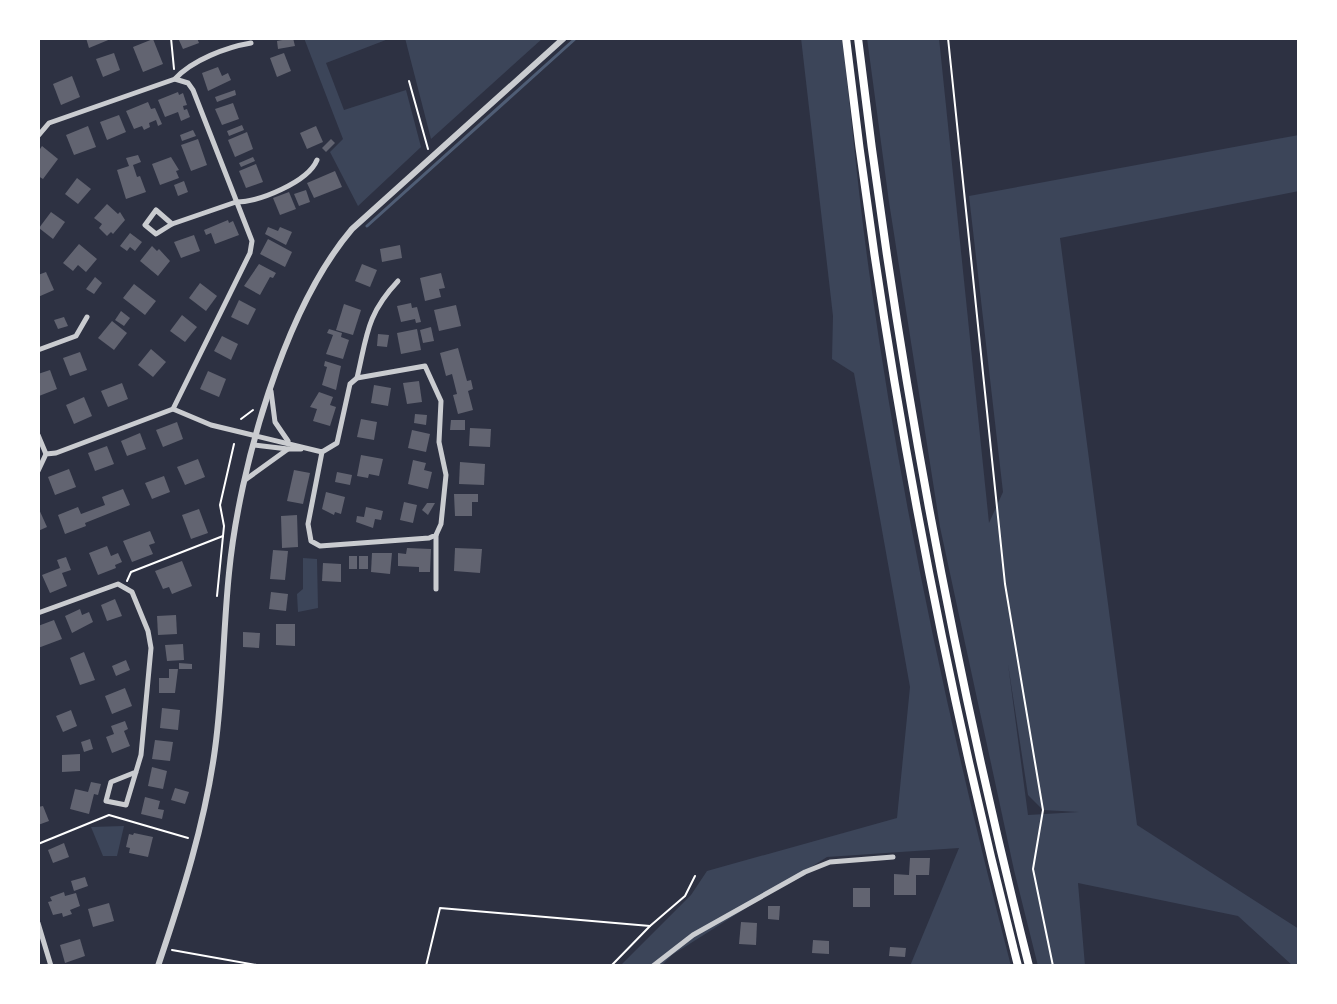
<svg xmlns="http://www.w3.org/2000/svg" width="1337" height="1004" font-family="'Zilla Slab',serif">
  <style>
    .green { fill: #3c4559; fill-rule: evenodd }
    .lines { fill: none; stroke-linecap: round; stroke-linejoin: round }
    .stream { stroke: #4f5d75; stroke-width: 3 }
    .building { fill: #626471 }
    .path { stroke: #fff; stroke-width: 2 }
    .minor { stroke: #caccd0; stroke-width: 5 }
    .tertiary { stroke: #caccd0; stroke-width: 6 }
    .trunk { stroke: #fff; stroke-width: 8 }
  </style>
  <rect width="100%" height="100%" fill="#2d3142"/>
  <g class="green">
    <polygon points="304,38 391,38 326,63 344,110 406,90 421,147 358,206 330,152 343,139"/>
    <polygon points="405,38 543,38 431,139"/>
    <path d="M801,38h41c10,82 17,165 29,247 32,229 82,457 140,681h-101l49,-118 -132,9 -155,98 -11,11h-41l71,-71 16,-24 190,-53 13,-131 -56,-314 -22,-14 1,-43z"/>
    <path d="M867,38h72l50,485 14,-31 -34,-296 330,-61v56l-239,47 77,587 162,104v37h-6l-55,-50 -160,-33 7,83h-47l-24,-96 -74,-343 -51,-325zM1008,664l20,131 15,15 36,2 -51,3z"/>
    <polygon points="303,558 317,559 318,608 298,612 297,594 303,589"/>
    <polygon points="124,826 117,856 103,856 91,827"/>
  </g>
  <g class="lines">
    <polyline class="stream" points="367,226 576,38"/>
  </g>
  <g class="building">
    <polygon points="86,38 113,38 89,48"/>
    <polygon points="178,38 197,38 199,43 183,49"/>
    <polygon points="293,38 295,46 278,49 277,41"/>
    <polygon points="153,39 163,64 143,72 133,47"/>
    <polygon points="114,53 120,70 103,77 96,59"/>
    <polygon points="284,53 291,71 277,77 270,58"/>
    <polygon points="218,67 222,76 228,73 231,80 208,91 202,73"/>
    <polygon points="72,76 80,97 61,105 53,84"/>
    <polygon points="235,90 236,95 217,102 215,97"/>
    <polygon points="178,92 179,95 183,93 187,105 183,106 184,110 187,109 190,117 181,121 178,112 165,117 158,100"/>
    <polygon points="148,102 151,109 155,108 162,124 158,126 156,120 149,123 150,127 144,130 142,126 134,129 126,111"/>
    <polygon points="233,103 239,119 222,125 215,109"/>
    <polygon points="119,115 126,132 107,140 100,122"/>
    <polygon points="242,125 244,130 229,136 227,131"/>
    <polygon points="88,126 96,147 74,155 66,135"/>
    <polygon points="316,126 323,142 307,149 300,133"/>
    <polygon points="193,130 196,136 182,141 180,135"/>
    <polygon points="247,132 253,149 235,157 228,140"/>
    <polygon points="198,139 207,165 191,171 181,145"/>
    <polygon points="331,139 335,143 326,152 322,148"/>
    <polygon points="42,146 58,159 43,179 38,176 38,152"/>
    <polygon points="138,155 141,162 133,165 137,177 140,176 146,192 126,199 117,170 129,166 126,158"/>
    <polygon points="171,157 179,170 176,171 179,178 160,185 152,164"/>
    <polygon points="253,157 255,161 241,167 239,163"/>
    <polygon points="256,164 263,182 246,188 239,171"/>
    <polygon points="335,171 342,187 314,198 307,183"/>
    <polygon points="77,178 91,189 78,204 65,194"/>
    <polygon points="184,181 188,192 178,196 174,185"/>
    <polygon points="306,190 310,202 299,206 294,194"/>
    <polygon points="289,192 296,209 280,215 273,198"/>
    <polygon points="107,204 118,214 120,212 125,220 113,234 111,232 107,236 99,228 102,224 94,218"/>
    <polygon points="51,212 65,222 53,239 39,228"/>
    <polygon points="228,220 229,223 233,221 239,235 215,244 211,233 206,235 204,230"/>
    <polygon points="268,227 278,231 280,227 292,232 286,245 265,234"/>
    <polygon points="130,233 142,242 135,251 130,247 127,251 120,246"/>
    <polygon points="194,235 200,251 181,258 174,242"/>
    <polygon points="268,239 292,252 285,267 260,254"/>
    <polygon points="79,244 97,259 86,272 78,265 73,271 63,263"/>
    <polygon points="400,245 402,258 382,262 380,249"/>
    <polygon points="152,246 157,251 159,249 170,261 158,276 140,261"/>
    <polygon points="259,264 276,273 273,278 270,277 260,295 244,286"/>
    <polygon points="362,264 377,270 370,287 355,281"/>
    <polygon points="46,272 54,290 38,297 38,275"/>
    <polygon points="441,273 445,288 439,289 441,297 425,301 420,278"/>
    <polygon points="95,277 102,283 94,294 86,289"/>
    <polygon points="200,283 217,296 206,311 189,298"/>
    <polygon points="134,284 156,301 145,315 123,298"/>
    <polygon points="239,300 256,309 248,325 231,317"/>
    <polygon points="411,303 412,308 417,307 421,322 416,323 415,319 401,322 397,306"/>
    <polygon points="344,304 361,310 353,335 336,330"/>
    <polygon points="456,305 461,326 439,331 434,310"/>
    <polygon points="121,311 130,318 124,326 115,320"/>
    <polygon points="182,315 197,327 185,342 170,331"/>
    <polygon points="64,317 68,326 58,329 54,320"/>
    <polygon points="112,321 127,333 114,350 98,338"/>
    <polygon points="431,327 434,341 423,343 420,330"/>
    <polygon points="329,329 342,333 341,337 349,340 343,359 326,354 333,335 327,333"/>
    <polygon points="417,329 421,350 401,354 397,333"/>
    <polygon points="378,334 389,335 387,347 377,346"/>
    <polygon points="222,336 238,344 231,360 214,351"/>
    <polygon points="458,348 467,381 471,380 473,389 468,391 473,410 458,414 453,395 457,394 452,374 446,376 440,353"/>
    <polygon points="151,349 166,362 153,377 138,365"/>
    <polygon points="80,352 87,370 70,376 63,358"/>
    <polygon points="325,361 341,366 336,390 322,385 327,367 324,366"/>
    <polygon points="50,370 57,389 39,396 38,374"/>
    <polygon points="208,371 226,379 219,397 200,389"/>
    <polygon points="419,381 422,402 407,404 403,383"/>
    <polygon points="122,383 128,399 108,407 101,391"/>
    <polygon points="374,385 391,388 388,406 371,403"/>
    <polygon points="319,392 333,397 330,405 336,407 330,426 313,421 317,409 310,407"/>
    <polygon points="84,397 92,416 74,424 66,405"/>
    <polygon points="415,414 427,415 426,425 414,423"/>
    <polygon points="361,419 377,422 374,440 357,437"/>
    <polygon points="451,420 465,420 465,430 450,430"/>
    <polygon points="177,422 183,439 163,447 156,430"/>
    <polygon points="470,428 491,429 490,447 469,446"/>
    <polygon points="412,430 430,434 426,452 408,448"/>
    <polygon points="140,433 146,449 127,456 121,441"/>
    <polygon points="107,446 114,464 95,471 88,453"/>
    <polygon points="361,455 383,459 379,476 369,474 368,478 357,476"/>
    <polygon points="198,459 205,477 185,485 177,467"/>
    <polygon points="413,460 426,463 424,470 432,472 428,489 408,484"/>
    <polygon points="460,462 485,464 484,485 459,484"/>
    <polygon points="69,469 76,487 55,495 48,477"/>
    <polygon points="294,470 310,473 303,504 287,501"/>
    <polygon points="337,472 352,475 350,485 335,482"/>
    <polygon points="164,476 170,492 152,499 145,483"/>
    <polygon points="123,489 130,505 85,523 86,526 65,534 58,515 78,507 81,514 105,505 102,497"/>
    <polygon points="326,492 345,497 341,514 335,512 334,515 322,509"/>
    <polygon points="454,494 478,494 478,502 472,502 472,516 455,516"/>
    <polygon points="404,502 417,505 413,523 400,520"/>
    <polygon points="427,503 435,503 428,515 422,510"/>
    <polygon points="38,507 47,527 38,531"/>
    <polygon points="366,507 383,511 381,520 375,519 373,528 356,522 357,516 364,517"/>
    <polygon points="199,509 208,533 191,539 182,515"/>
    <polygon points="297,515 298,547 282,548 281,516"/>
    <polygon points="150,531 155,543 149,545 153,554 132,562 123,541"/>
    <polygon points="107,546 111,556 118,553 122,562 115,565 116,568 98,575 89,553"/>
    <polygon points="407,548 431,549 430,572 419,572 419,567 398,566 398,553 406,554"/>
    <polygon points="455,548 482,549 480,573 454,571"/>
    <polygon points="273,550 288,551 285,580 270,579"/>
    <polygon points="372,553 392,553 390,574 371,572"/>
    <rect x="349" y="556" width="8" height="13"/>
    <rect x="359" y="556" width="9" height="13"/>
    <polygon points="66,557 71,570 62,573 67,586 50,593 42,575 60,568 57,560"/>
    <polygon points="182,561 192,586 172,594 169,587 163,589 155,571"/>
    <polygon points="323,563 341,564 341,582 322,581"/>
    <polygon points="271,592 288,594 286,611 269,609"/>
    <polygon points="115,599 122,616 107,621 101,605"/>
    <polygon points="80,609 82,615 89,612 93,622 72,633 65,616"/>
    <polygon points="176,615 177,634 158,635 157,616"/>
    <polygon points="54,620 62,639 38,648 38,626"/>
    <polygon points="276,624 295,624 295,646 276,645"/>
    <polygon points="243,632 260,633 259,648 243,647"/>
    <polygon points="183,644 184,660 167,661 165,645"/>
    <polygon points="84,652 95,680 80,685 70,658"/>
    <polygon points="126,660 130,670 116,676 112,666"/>
    <polygon points="179,663 192,664 192,669 179,669"/>
    <polygon points="169,669 178,669 175,693 159,693 159,678 169,678"/>
    <polygon points="125,688 132,706 112,714 105,696"/>
    <polygon points="162,708 180,710 178,730 160,728"/>
    <polygon points="71,710 77,726 63,732 56,716"/>
    <polygon points="125,721 128,729 124,731 130,746 112,753 106,737 114,734 111,726"/>
    <polygon points="90,739 93,749 84,752 81,742"/>
    <polygon points="155,740 173,742 170,761 152,759"/>
    <polygon points="80,754 80,771 62,772 62,755"/>
    <polygon points="152,767 167,771 163,789 148,786"/>
    <polygon points="91,782 101,784 98,795 94,794 89,814 70,809 75,789 88,792"/>
    <polygon points="175,788 189,792 185,804 171,800"/>
    <polygon points="145,797 160,801 158,809 164,810 162,819 141,814"/>
    <polygon points="43,806 49,821 38,825 38,807"/>
    <polygon points="134,833 153,837 148,857 129,853 130,848 126,847 129,834 133,835"/>
    <polygon points="64,843 69,857 53,863 48,850"/>
    <polygon points="910,858 930,858 929,875 916,875 916,895 894,895 894,874 909,875"/>
    <polygon points="85,877 88,886 74,891 71,881"/>
    <rect x="853" y="888" width="17" height="19"/>
    <polygon points="64,892 65,896 76,893 80,906 70,910 72,914 63,917 62,913 53,915 48,902 52,901 50,897"/>
    <polygon points="109,903 114,921 93,927 88,909"/>
    <polygon points="768,906 780,906 779,920 768,919"/>
    <polygon points="741,922 757,923 756,945 739,944"/>
    <polygon points="80,939 85,956 65,963 60,945"/>
    <polygon points="813,940 829,941 829,954 812,953"/>
    <polygon points="890,947 906,948 905,957 889,956"/>
  </g>
  <g class="lines">
    <g class="path">
      <polyline points="171,38 174,69"/>
      <polyline points="948,38 1005,584 1043,810 1033,869 1053,966"/>
      <polyline points="409,81 428,149"/>
      <polyline points="241,419 253,410"/>
      <polyline points="127,581 131,572 223,536"/>
      <polyline points="217,596 224,526 220,505 234,444"/>
      <polyline points="38,844 109,815 188,838"/>
      <polyline points="172,950 262,966"/>
      <polyline points="426,966 440,908 650,926"/>
      <polyline points="611,966 650,926 685,896 695,876"/>
    </g>
    <g class="minor">
      <path d="M38,136l11,-13 126,-44c17,-19 52,-32 76,-36"/>
      <path d="M172,224l-16,-14 -11,15 11,9 16,-10 64,-22c23,0 72,-20 81,-42"/>
      <polyline points="38,350 76,336 87,317"/>
      <path d="M357,378c10,-42 9,-63 41,-97"/>
      <polyline points="271,391 275,422 288,441"/>
      <polyline points="173,409 211,425 322,452 337,443 350,384 357,378 425,366 441,401 439,442 446,475 441,524 436,535 429,538 320,546 311,541 308,524 322,452"/>
      <polyline points="38,435 46,454"/>
      <polyline points="254,445 288,449"/>
      <polyline points="38,471 46,454 56,453 173,409 250,253 252,241 193,90 188,83 175,79"/>
      <polyline points="245,480 288,449 301,449"/>
      <polyline points="436,535 436,589"/>
      <polyline points="38,613 118,584 132,592 148,631 151,648 141,755 126,805 106,801 111,782 136,772"/>
      <polyline points="38,923 51,966"/>
      <polyline points="653,966 693,935 805,872 830,862 893,857"/>
    </g>
    <path class="tertiary" d="M158,966c24,-71 47,-143 57,-217 8,-58 8,-117 14,-176 10,-104 55,-264 123,-344l212,-191"/>
    <g class="trunk">
      <path d="M846,38c36,313 94,623 172,928"/>
      <path d="M858,38c37,313 94,623 171,928"/>
    </g>
  </g>
  <rect width="1337" height="1004" fill="none" stroke="#ffffff" stroke-width="80"/>
</svg>
